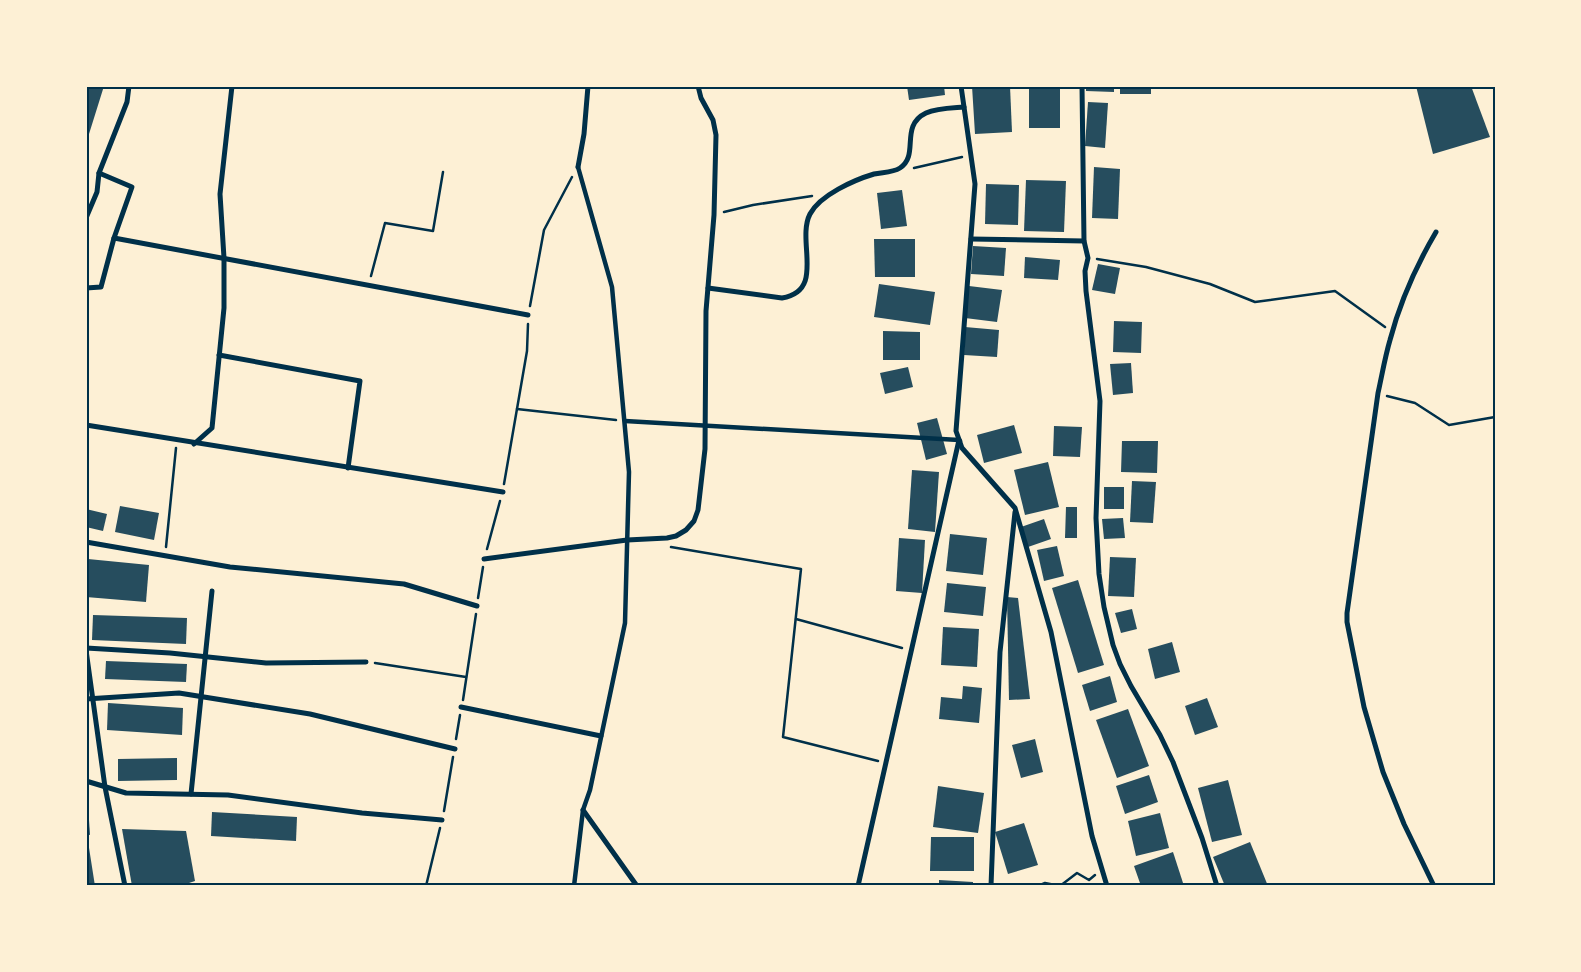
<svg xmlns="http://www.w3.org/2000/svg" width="1581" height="972" font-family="'Exo 2',sans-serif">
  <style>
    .building { fill: #264d5e }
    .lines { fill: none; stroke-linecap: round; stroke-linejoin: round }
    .path { stroke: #003049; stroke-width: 2.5 }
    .pedestrian { stroke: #003049; stroke-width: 4.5 }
    .minor { stroke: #003049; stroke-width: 5 }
    .neatline { fill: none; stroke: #003049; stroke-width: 2 }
  </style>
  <rect width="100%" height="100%" fill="#fdf0d5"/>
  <g class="building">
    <polygon points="86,86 104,86 89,134 86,133"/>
    <polygon points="907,86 944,86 945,95 909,100"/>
    <polygon points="972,86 1010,86 1012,132 975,134"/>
    <polygon points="1086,86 1114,86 1114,92 1086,91"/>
    <rect x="1120" y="86" width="31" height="8"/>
    <polygon points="1416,86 1471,86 1490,137 1433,154"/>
    <rect x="1029" y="87" width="31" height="41"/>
    <polygon points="1088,102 1108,103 1105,148 1085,146"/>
    <polygon points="1094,167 1120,169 1118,219 1092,218"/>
    <polygon points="1026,180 1066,181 1064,232 1024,231"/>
    <polygon points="986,184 1019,185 1018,225 985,224"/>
    <polygon points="902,190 907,226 881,229 877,193"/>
    <polygon points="874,239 915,239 915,277 875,277"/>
    <polygon points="973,246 1006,248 1004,276 971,274"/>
    <polygon points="1025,257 1060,260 1058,280 1024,278"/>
    <polygon points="1098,264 1120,268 1115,294 1092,290"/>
    <polygon points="879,284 935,292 930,325 874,317"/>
    <polygon points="969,286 1002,290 997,322 965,318"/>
    <polygon points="1114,321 1142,322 1141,353 1113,352"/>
    <polygon points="965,327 999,330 997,357 964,355"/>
    <polygon points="883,331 920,332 920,360 883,360"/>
    <polygon points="1131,363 1133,393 1113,395 1110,364"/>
    <polygon points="908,367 913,387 885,394 880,373"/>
    <polygon points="937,418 947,454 926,460 917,423"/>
    <polygon points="1014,425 1022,453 984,463 977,435"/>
    <polygon points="1054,426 1082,427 1080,457 1053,456"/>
    <polygon points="1122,441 1158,441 1157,473 1121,472"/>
    <polygon points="1048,462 1059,507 1025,515 1014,470"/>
    <polygon points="912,470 939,472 935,532 908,529"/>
    <polygon points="1132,481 1156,482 1153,523 1130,522"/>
    <rect x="1104" y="487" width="20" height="22"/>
    <polygon points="120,506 159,513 154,540 115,532"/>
    <polygon points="1066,507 1077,507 1077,538 1065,538"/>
    <polygon points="86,509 107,514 103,531 86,527"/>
    <polygon points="1123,518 1125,538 1104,539 1102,519"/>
    <polygon points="1044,519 1051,539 1028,547 1021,527"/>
    <polygon points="950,534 987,538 983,575 946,571"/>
    <polygon points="899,538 925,540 922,593 896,591"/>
    <polygon points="1057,546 1064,576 1044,581 1037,550"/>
    <polygon points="1110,557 1136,558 1134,597 1108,596"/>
    <polygon points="88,559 149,565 146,602 86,597"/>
    <polygon points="1078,580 1104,665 1078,673 1052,588"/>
    <polygon points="947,583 986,587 983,616 944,612"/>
    <polygon points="1007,597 1018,598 1030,699 1009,700"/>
    <polygon points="1132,609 1137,629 1121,633 1115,613"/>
    <polygon points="93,615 187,618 186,644 92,640"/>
    <polygon points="943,627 979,629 977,667 941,665"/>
    <polygon points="1172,642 1180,672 1155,679 1148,649"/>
    <polygon points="106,661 187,664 186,682 105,679"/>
    <polygon points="1110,676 1117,702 1090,711 1082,685"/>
    <polygon points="963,686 982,688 979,723 939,719 941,697 962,699"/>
    <polygon points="1207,698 1218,727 1195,735 1185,706"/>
    <polygon points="108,703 183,708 182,735 107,730"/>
    <polygon points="1128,709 1149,766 1117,778 1096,720"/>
    <polygon points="1035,739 1043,772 1021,778 1012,745"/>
    <polygon points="177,758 177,780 118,781 118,759"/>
    <polygon points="1149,775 1158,802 1125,814 1116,786"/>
    <polygon points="1228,780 1242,835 1212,842 1198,788"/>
    <polygon points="938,786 984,793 978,833 933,827"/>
    <polygon points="86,805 88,805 90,835 86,834"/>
    <polygon points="212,812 297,817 296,841 211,836"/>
    <polygon points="1160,813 1169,848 1136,856 1128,821"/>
    <polygon points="1024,823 1038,865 1008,874 995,832"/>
    <polygon points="122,829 186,831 195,881 180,886 132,886"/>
    <polygon points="86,835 87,835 95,886 86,886"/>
    <polygon points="931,837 974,837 974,871 930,871"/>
    <polygon points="1250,842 1268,886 1225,886 1213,857"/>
    <polygon points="1173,852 1184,886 1141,886 1134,866"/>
    <polygon points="939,880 973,882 973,886 939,886"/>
  </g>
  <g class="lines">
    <g class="path">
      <polyline points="914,168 962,157"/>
      <polyline points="724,212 753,205 812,196"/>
      <polyline points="1097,259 1146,267 1210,284 1255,302 1335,291 1385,327"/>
      <polyline points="371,276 385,223 433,231 443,172"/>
      <polyline points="530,306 544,230 572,177"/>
      <polyline points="1387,396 1415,403 1449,425 1495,417"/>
      <polyline points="517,409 616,420"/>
      <polyline points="504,484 527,351 528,324"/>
      <polyline points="166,547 176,448"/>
      <polyline points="671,547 801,569 783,737 878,761"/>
      <polyline points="487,549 500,501"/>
      <polyline points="478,598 483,567"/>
      <polyline points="796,619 902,648"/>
      <polyline points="375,663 466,677"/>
      <polyline points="463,700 476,614"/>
      <polyline points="456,739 460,715"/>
      <polyline points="444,811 453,757"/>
      <polyline points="426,886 440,828"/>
      <polyline points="1038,886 1045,883 1060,886 1077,873 1089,880 1095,875"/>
    </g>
    <g class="pedestrian">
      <polyline points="625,421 959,440 960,441"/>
      <polyline points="574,886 583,810 590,790 625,623 629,472 612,287 578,167"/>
    </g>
    <g class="minor">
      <polyline points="961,86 975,184 956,431 962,448 1015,508 1051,632 1092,836 1107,886"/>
      <polyline points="1082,86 1084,241 1088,258 1085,271 1086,291 1100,401 1096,518 1099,574 1104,607 1113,645 1120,664 1131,686 1160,735 1173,762 1202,838 1217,886"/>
      <polyline points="578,167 584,134 588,86"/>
      <polyline points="99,173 132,187 114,238"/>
      <polyline points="86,218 97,192 99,173 127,102 129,86"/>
      <polyline points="971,239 1084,241"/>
      <polyline points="86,288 101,287 114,238 528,315"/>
      <path d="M708,288l74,10c44,-7 14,-57 28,-84 10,-19 44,-34 64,-40 8,-2 18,-1 26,-6 20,-13 -1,-42 26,-55 11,-5 26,-5 38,-6"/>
      <polyline points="219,355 360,381 348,468"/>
      <polyline points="86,425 503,492"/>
      <polyline points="194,444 212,428 224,308 224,258 220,194 232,86"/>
      <polyline points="86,542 230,567 404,584 477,606"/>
      <polyline points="484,559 627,540 667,538 676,536 686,530 694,521 698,510 705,449 706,311 714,215 716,135 713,120 701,98 698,86"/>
      <polyline points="86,648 170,653 266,663 366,662"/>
      <polyline points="86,650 105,787 125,886"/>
      <polyline points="86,699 179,693 310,714 455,749"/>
      <polyline points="461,707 601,736"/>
      <polyline points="86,781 126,793 228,795 362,813 442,820"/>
      <polyline points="191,794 212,591"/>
      <polyline points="583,810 637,886"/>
      <polyline points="858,886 959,440"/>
      <polyline points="991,886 1000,652 1015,512"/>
      <path d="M1434,886l-30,-62 -21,-52 -19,-65 -17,-85v-9l31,-220c4,-18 7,-36 12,-53 10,-38 26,-74 46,-108"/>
    </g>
  </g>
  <rect width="1581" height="972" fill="none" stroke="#fdf0d5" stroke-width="175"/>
  <rect x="88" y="88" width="1406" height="796" class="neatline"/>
</svg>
